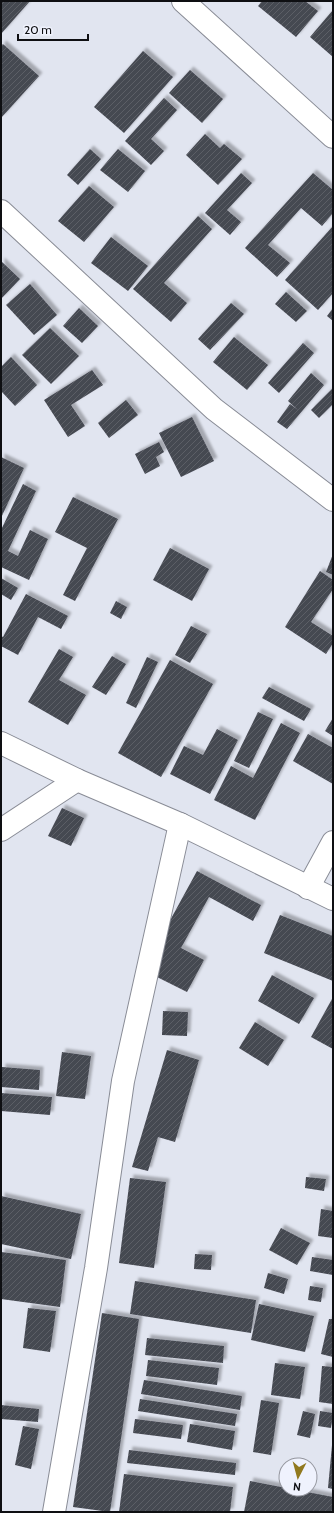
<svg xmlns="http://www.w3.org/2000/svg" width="334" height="1513" font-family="Cabin,sans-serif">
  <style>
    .building { fill: url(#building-hatch); filter: url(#shadow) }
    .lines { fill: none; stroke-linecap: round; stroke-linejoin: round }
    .minor-casing { stroke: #898c96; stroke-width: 24 }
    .minor { stroke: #fff; stroke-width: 22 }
  </style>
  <defs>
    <pattern id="building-hatch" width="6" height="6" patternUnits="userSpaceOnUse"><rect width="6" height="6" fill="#454851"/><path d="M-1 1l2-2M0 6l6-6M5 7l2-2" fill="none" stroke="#5c5e66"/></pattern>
    <filter id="shadow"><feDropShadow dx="3.5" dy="-3.5" stdDeviation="1" flood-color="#0004"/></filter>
  </defs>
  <rect width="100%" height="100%" fill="#e1e5f0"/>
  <g class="building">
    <polygon points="1,1 30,1 1,34"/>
    <polygon points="262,1 305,1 318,11 296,37 258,6"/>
    <polygon points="333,10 333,57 310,37"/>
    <polygon points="3,44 39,76 1,118 1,46"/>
    <polygon points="143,51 173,77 124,133 94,107"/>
    <polygon points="190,70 223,99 202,123 169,93"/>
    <polygon points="164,98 177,110 151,139 164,151 151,165 125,141"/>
    <polygon points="205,134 220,148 224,144 242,159 218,185 186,155"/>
    <polygon points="90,149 101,159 78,185 67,175"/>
    <polygon points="118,149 145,171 128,192 100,170"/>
    <polygon points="241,173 252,183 227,210 241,222 230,235 205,213"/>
    <polygon points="313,173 333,190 333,213 322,226 301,208 268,245 290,263 277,277 245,248"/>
    <polygon points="89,186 114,207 84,242 58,221"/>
    <polygon points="198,216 212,229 164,283 187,303 171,322 133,289"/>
    <polygon points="333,226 333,293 318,310 285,280"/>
    <polygon points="111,237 148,266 128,291 91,263"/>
    <polygon points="1,261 20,279 1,299"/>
    <polygon points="30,284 57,315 34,335 6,305"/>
    <polygon points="286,292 307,311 296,322 275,304"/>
    <polygon points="231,303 244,314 210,350 198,339"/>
    <polygon points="79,308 98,326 82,343 63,326"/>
    <polygon points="333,308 333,321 327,316"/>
    <polygon points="50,328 79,356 51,384 22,355"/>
    <polygon points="234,337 268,365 247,390 213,362"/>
    <polygon points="303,343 314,353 279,393 268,383"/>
    <polygon points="11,357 37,385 15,406 1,391 1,367"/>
    <polygon points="92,370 103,385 71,405 85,426 68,437 44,400"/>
    <polygon points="311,373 324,385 287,429 277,422 290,404 298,410 288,401"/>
    <polygon points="333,388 333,404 319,418 311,410"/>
    <polygon points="126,400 138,415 109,438 98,423"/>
    <polygon points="192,417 214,461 181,477 159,433"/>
    <polygon points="159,442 164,452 156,457 160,466 145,474 135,454"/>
    <polygon points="1,457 24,468 1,518"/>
    <polygon points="23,484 36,491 8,551 18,556 30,530 48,539 29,580 1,567 1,530"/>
    <polygon points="73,497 118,519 75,601 63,595 87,548 55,532"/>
    <polygon points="170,548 209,569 192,601 153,580"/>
    <polygon points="333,554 333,575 326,572"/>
    <polygon points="320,571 333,580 333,589 311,622 333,636 333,643 326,654 285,627"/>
    <polygon points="1,578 18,588 11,600 1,594"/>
    <polygon points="26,594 68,616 61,629 38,617 18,655 1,646 1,636 3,637"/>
    <polygon points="116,601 127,607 121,619 110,613"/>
    <polygon points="191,626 207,634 190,663 175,655"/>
    <polygon points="59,649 73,657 59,680 86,695 68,725 28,702"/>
    <polygon points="112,656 126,664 106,695 92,687"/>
    <polygon points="147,657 158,662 136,708 126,703"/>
    <polygon points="170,660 213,684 161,777 118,753"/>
    <polygon points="269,687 311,709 304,721 262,698"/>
    <polygon points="258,712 273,719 249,768 234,761"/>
    <polygon points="333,718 333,736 325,731"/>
    <polygon points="281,723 300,733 255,820 214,800 231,766 253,778"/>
    <polygon points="217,729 238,740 210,794 170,774 184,746 203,755"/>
    <polygon points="308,734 333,748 333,784 293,761"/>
    <polygon points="62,808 84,818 71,846 48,836"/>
    <polygon points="197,871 261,905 253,921 209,897 181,948 204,960 187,992 143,970"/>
    <polygon points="280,915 333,936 333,981 264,953"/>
    <polygon points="272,975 314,998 299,1024 258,1001"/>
    <polygon points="332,999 333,1000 333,1049 311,1037"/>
    <polygon points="163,1011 188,1012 187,1036 162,1035"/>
    <polygon points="255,1022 284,1040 268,1066 239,1048"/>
    <polygon points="167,1050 199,1060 175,1142 158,1137 148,1171 132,1167"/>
    <polygon points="62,1052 91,1056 85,1099 56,1096"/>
    <polygon points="2,1067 40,1070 39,1090 1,1087"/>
    <polygon points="1,1093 52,1097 50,1115 1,1111"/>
    <polygon points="306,1177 326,1179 324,1191 305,1188"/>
    <polygon points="130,1178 166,1182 154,1268 119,1263"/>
    <polygon points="1,1196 81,1214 71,1259 1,1244"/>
    <polygon points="321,1209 333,1211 333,1238 318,1236"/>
    <polygon points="281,1228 310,1243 297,1265 269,1250"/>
    <polygon points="1,1252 66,1260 60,1307 1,1299"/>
    <polygon points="195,1254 212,1255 211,1270 194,1269"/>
    <polygon points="312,1257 333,1260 333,1275 310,1271"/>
    <polygon points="268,1273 288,1279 284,1294 264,1288"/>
    <polygon points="135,1281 256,1300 251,1333 130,1314"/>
    <polygon points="310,1286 323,1288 321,1302 308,1300"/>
    <polygon points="259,1304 314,1316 305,1352 251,1340"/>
    <polygon points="28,1308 56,1311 50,1352 23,1348"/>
    <polygon points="102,1313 139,1319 110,1512 73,1507"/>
    <polygon points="329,1319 333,1319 333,1357 321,1354"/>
    <polygon points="147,1338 224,1346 223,1363 145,1355"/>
    <polygon points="148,1360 219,1368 217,1385 146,1376"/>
    <polygon points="275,1363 305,1367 300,1399 271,1395"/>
    <polygon points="322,1366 333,1367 333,1404 319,1402"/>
    <polygon points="144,1380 242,1396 240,1410 141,1394"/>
    <polygon points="140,1399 237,1414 235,1426 138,1411"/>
    <polygon points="261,1400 279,1403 271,1455 253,1452"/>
    <polygon points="1,1405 39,1409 38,1422 1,1419"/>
    <polygon points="303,1411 315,1414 310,1438 297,1435"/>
    <polygon points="320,1411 333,1413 331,1428 318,1426"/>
    <polygon points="135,1419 183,1425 181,1439 133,1433"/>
    <polygon points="190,1424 235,1431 232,1450 187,1442"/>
    <polygon points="23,1426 39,1429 31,1469 15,1465"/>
    <polygon points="332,1445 333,1445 333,1489 328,1488"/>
    <polygon points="129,1450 236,1463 235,1475 127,1463"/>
    <polygon points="124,1474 233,1487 230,1512 119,1512"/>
    <polygon points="250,1481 333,1497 333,1512 244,1512"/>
  </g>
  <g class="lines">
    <defs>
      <g id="minor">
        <polyline points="183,1 333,137"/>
        <polyline points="1,211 214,409 333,500"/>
        <polyline points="1,743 77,780 180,824 333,899"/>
        <polyline points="1,830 77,780"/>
        <polyline points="308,888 333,842"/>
        <polyline points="54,1512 96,1268 123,1081 180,824"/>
      </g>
    </defs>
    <use href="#minor" class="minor-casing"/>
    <use href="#minor" class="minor"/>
  </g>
  <rect width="334" height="1513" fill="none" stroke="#0e0f12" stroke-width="4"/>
  <g transform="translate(298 1477) rotate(186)"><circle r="19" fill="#eff2fd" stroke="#95979f"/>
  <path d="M0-3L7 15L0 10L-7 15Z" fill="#91791f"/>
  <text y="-6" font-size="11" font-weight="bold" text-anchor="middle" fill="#0e0f12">N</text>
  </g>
  <path d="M18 34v6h70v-6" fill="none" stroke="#0e0f12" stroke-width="2"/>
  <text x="24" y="34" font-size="12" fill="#0e0f12" stroke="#eff2fd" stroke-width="3" paint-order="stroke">20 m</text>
</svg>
